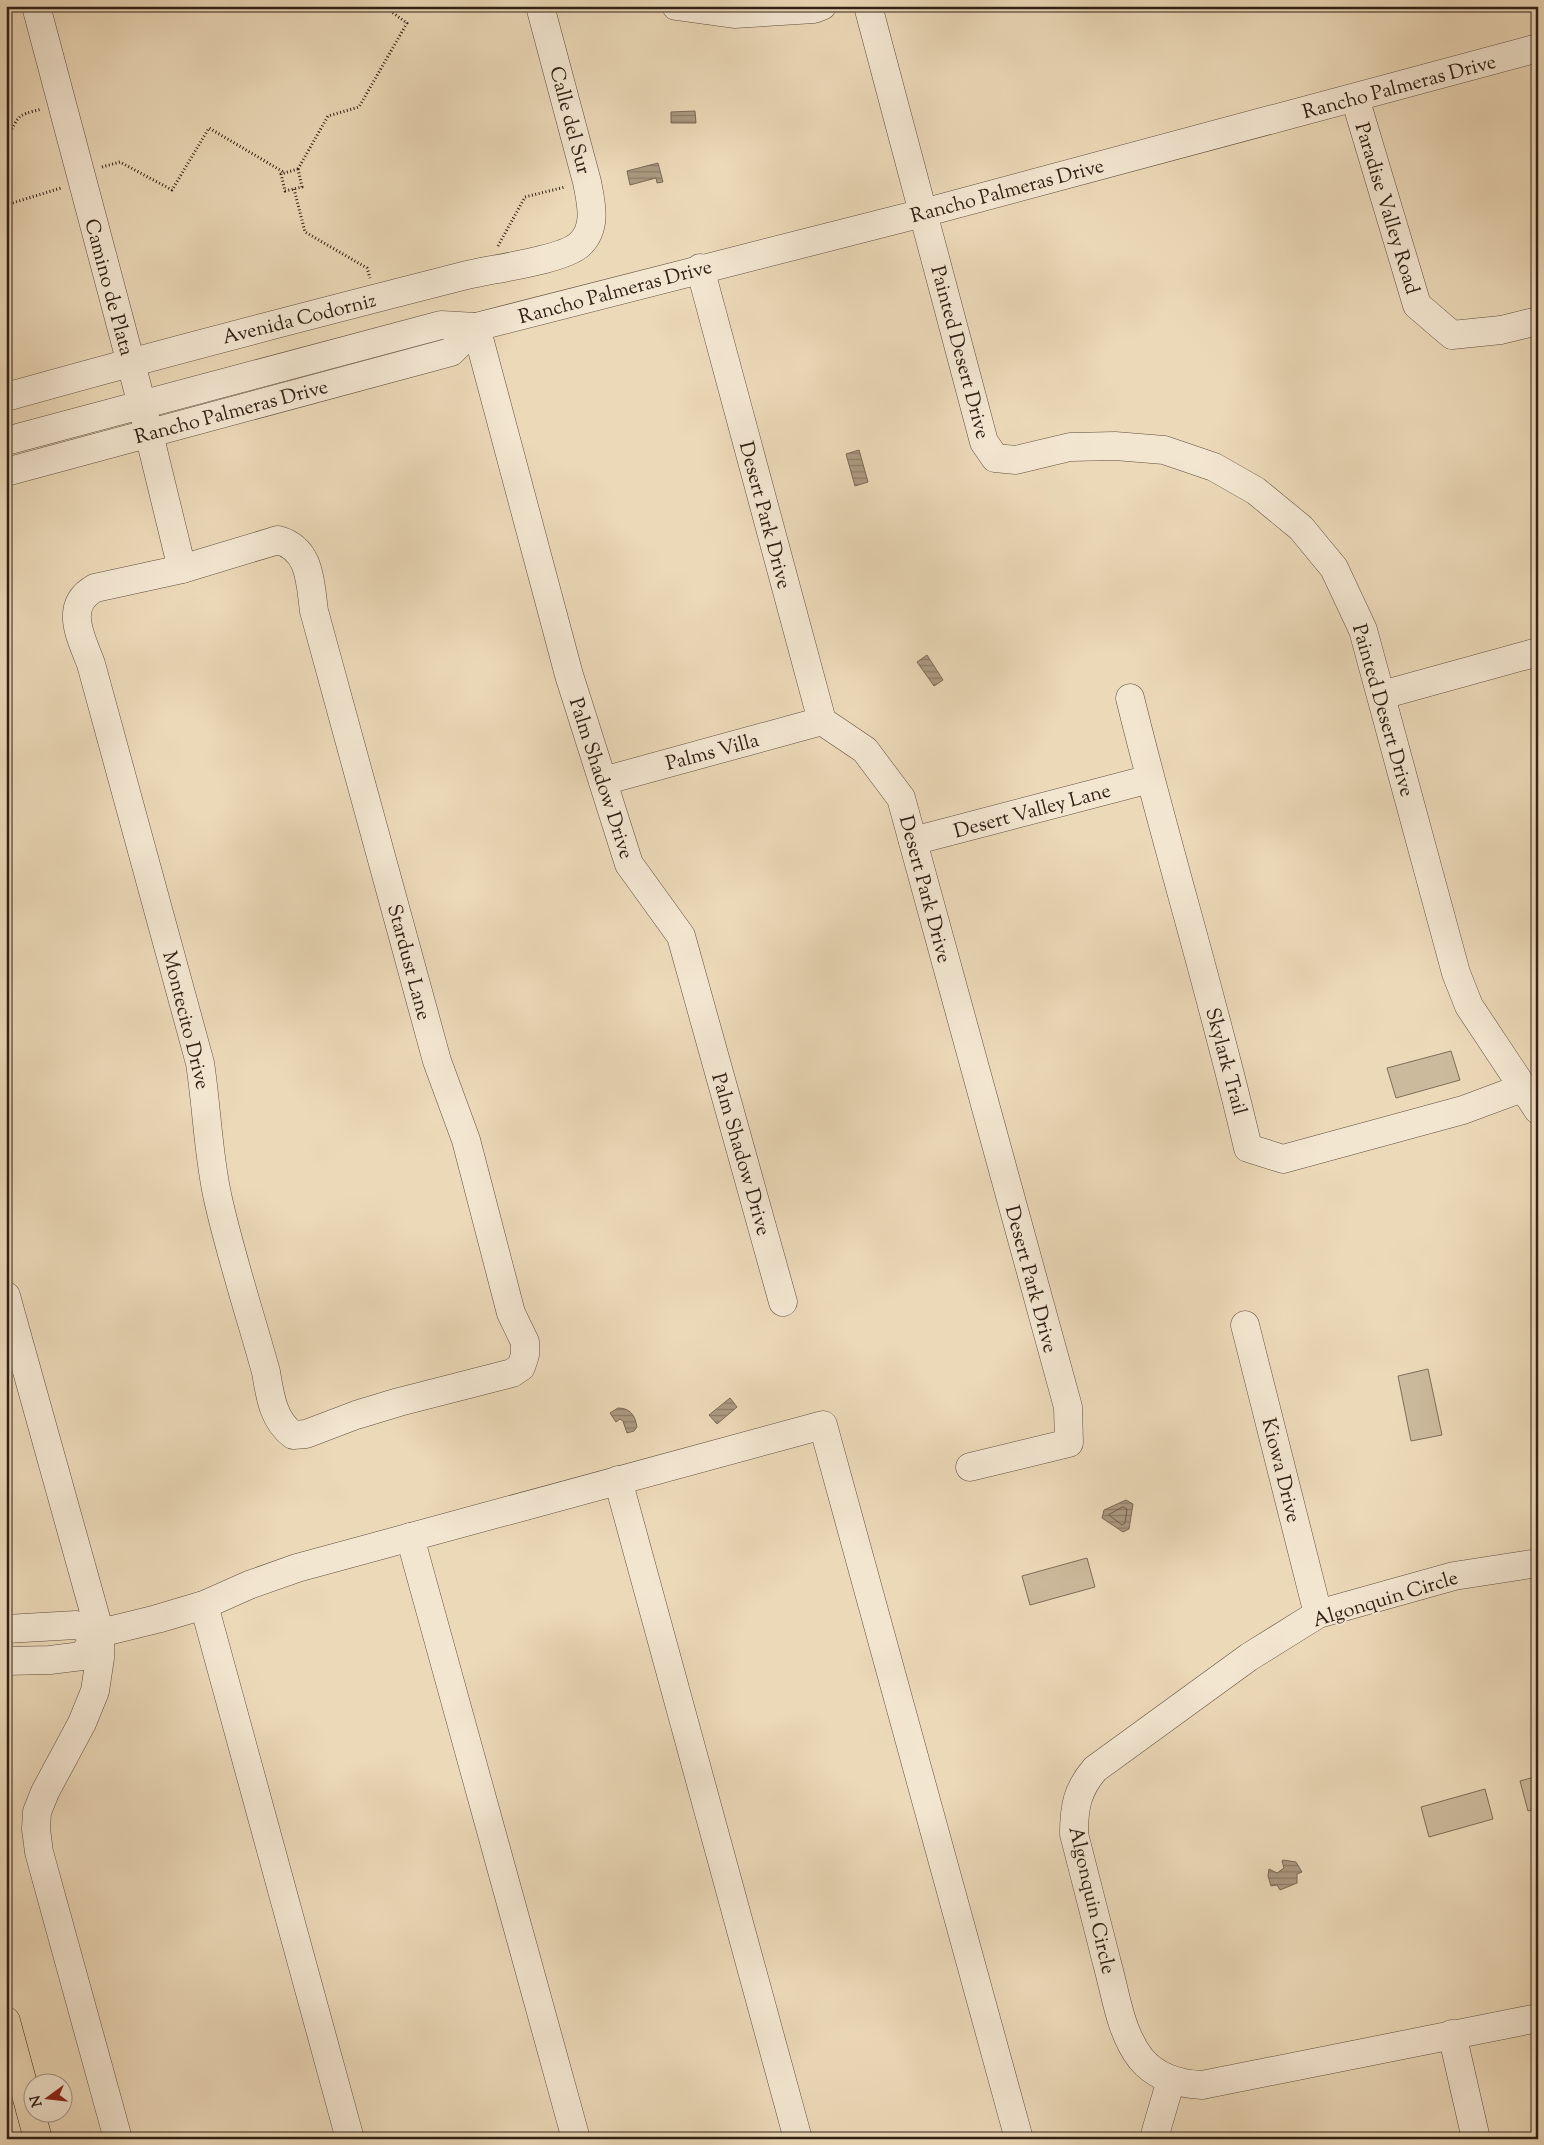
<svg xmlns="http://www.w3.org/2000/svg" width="1544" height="2145" font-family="'Sorts Mill Goudy',serif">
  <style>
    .garden { fill: #ccba9c; stroke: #7e6d59 }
    .water { fill: url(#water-rules); stroke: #7a6956 }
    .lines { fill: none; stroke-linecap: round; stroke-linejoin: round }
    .shore { stroke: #6e5d4c; stroke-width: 1 }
    .minor-casing { stroke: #5f4e3e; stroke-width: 29 }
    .major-casing { stroke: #302016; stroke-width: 29 }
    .path { stroke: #302016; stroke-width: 3; stroke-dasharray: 1 2.5; stroke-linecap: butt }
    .minor { stroke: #f3e6d1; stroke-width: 28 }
    .major { stroke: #ecd9b8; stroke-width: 28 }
    .labels { text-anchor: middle; stroke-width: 4; stroke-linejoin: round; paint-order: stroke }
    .street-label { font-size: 20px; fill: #302016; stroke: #f3e6d1 }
  </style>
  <defs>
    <pattern id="water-rules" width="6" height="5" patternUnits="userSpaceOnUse" patternTransform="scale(1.25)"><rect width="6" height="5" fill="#ac9a81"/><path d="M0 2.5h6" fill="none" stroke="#8c7d69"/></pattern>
  </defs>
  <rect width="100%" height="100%" fill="#ecd9b8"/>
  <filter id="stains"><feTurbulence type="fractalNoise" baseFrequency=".004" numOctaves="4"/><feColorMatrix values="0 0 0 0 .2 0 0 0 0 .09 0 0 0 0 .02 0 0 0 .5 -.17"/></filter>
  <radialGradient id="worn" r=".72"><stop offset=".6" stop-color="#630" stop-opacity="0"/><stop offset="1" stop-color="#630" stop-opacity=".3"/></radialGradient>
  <g class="garden">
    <polygon points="1451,1051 1460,1080 1396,1098 1387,1068"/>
    <polygon points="1428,1369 1442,1435 1411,1441 1398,1376"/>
    <polygon points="1087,1558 1095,1587 1030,1605 1022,1576"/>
    <polygon points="1538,1776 1538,1808 1528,1811 1520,1781"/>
    <polygon points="1485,1789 1493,1819 1429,1837 1421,1807"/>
  </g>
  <g class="water">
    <polygon points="695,111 696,123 671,123 671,112"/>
    <polygon points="658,163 663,182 657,183 656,178 630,185 627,171"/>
    <polygon points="859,450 868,482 855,486 846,454"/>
    <polygon points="927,655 943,680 934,686 917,662"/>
    <polygon points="730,1398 737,1407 717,1424 709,1415"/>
    <path d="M618,1408c12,0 17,7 19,19l-3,4 -7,2 -4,-12 -3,-2 -4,3 -6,-9z"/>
    <polygon points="1126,1500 1133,1504 1129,1529 1123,1532 1102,1518 1104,1510"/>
    <polygon points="1283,1860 1296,1862 1302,1872 1297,1874 1297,1883 1280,1890 1277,1885 1271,1886 1268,1876 1269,1869 1277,1873 1284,1868 1282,1861"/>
  </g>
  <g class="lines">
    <polygon class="shore" points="1123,1507 1127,1509 1125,1523 1122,1525 1109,1515"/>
    <defs>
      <g id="minor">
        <polyline points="36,6 142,405 182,569"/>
        <polyline points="676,6 734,14 814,9 822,6"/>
        <polyline points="868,6 984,442 995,458 1016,460 1070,447 1115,446 1164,450 1214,467 1256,491 1301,528 1334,568 1363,630 1456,973 1469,1006 1538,1110"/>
        <polyline points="1355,98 1417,305 1452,335 1501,330 1538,321"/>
        <polyline points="700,268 822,721 865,750 901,798 1068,1407 1069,1443 970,1467"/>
        <polyline points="476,327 569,675 629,864 681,936 783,1302"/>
        <path d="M6,397c152,-43 304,-82 457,-121 27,-7 97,-15 116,-31 19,-17 12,-42 8,-63l-47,-176"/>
        <polyline points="6,441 441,325 476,327 923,213 1538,48"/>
        <polyline points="6,472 451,352 476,327"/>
        <path d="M278,540c33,9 32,42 36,71l123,450 29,79 45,173 14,29v13l-4,12 -9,6 -113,29 -43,13 -50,19 -13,1c-20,-15 -23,-39 -27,-63 -16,-58 -35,-115 -48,-173 -10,-44 -11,-91 -18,-136l-109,-399c-10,-27 -28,-58 4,-76l87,-19z"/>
        <polyline points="1382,695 1538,652"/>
        <path d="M1130,698c37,151 83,299 118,450l35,11 180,-49 59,-22"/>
        <polyline points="603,781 822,721"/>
        <polyline points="913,841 1150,779"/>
        <polyline points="6,1296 100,1633 100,1658 95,1691 82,1723 45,1792 37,1812 36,1829 39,1852 118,2139"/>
        <polyline points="1245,1325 1318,1614"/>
        <polyline points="618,1480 798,2139"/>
        <polyline points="410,1537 576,2139"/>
        <path d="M1538,1563l-84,13 -136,38 -69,43 -154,112c-18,21 -21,38 -21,65 11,43 22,86 33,129 9,32 13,69 34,96 16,19 38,25 61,26l336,-67"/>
        <polyline points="204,1605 350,2139"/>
        <polyline points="6,1629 76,1625 100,1633 157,1619 204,1605 249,1585 297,1568 823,1425 1019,2139"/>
        <polyline points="6,1661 50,1660 82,1656 100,1633"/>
        <polyline points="1452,2034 1476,2139"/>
        <polyline points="1158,2139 1156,2131 1171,2080"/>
      </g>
      <polyline id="major" points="6,2021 38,2139"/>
    </defs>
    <use href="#minor" class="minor-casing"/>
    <use href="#major" class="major-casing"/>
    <g class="path">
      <path d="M6,138c15,-22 7,-22 36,-29"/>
      <polyline points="102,167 120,162 172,190 209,128 285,173"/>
      <polyline points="298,169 328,116 359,107 407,23 386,8 387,6"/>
      <polygon points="298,169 302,187 285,191 281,174"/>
      <polyline points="294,189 305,232 367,268 370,278"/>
      <polyline points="6,205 61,188"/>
      <polyline points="498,246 525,197 565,187"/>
    </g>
    <use href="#minor" class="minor"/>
    <use href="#major" class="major"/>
  </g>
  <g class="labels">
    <g class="street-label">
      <text transform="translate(1399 86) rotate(-15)" y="7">Rancho Palmeras Drive</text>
      <text transform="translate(571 120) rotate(75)" y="7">Calle del Sur</text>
      <text transform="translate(1007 190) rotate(-15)" y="7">Rancho Palmeras Drive</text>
      <text transform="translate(1388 208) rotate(73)" y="7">Paradise Valley Road</text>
      <text transform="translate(110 287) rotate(75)" y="7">Camino de Plata</text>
      <text transform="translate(615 291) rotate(-15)" y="7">Rancho Palmeras Drive</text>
      <text transform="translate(299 318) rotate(-14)" y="7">Avenida Codorniz</text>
      <text transform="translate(961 352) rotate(75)" y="7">Painted Desert Drive</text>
      <text transform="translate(231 411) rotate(-15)" y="7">Rancho Palmeras Drive</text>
      <text transform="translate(766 515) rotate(75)" y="7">Desert Park Drive</text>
      <text transform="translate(1384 710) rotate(74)" y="7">Painted Desert Drive</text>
      <text transform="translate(712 751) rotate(-15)" y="7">Palms Villa</text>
      <text transform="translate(602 778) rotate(72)" y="7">Palm Shadow Drive</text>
      <text transform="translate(1032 810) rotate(-15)" y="7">Desert Valley Lane</text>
      <text transform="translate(926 889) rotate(75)" y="7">Desert Park Drive</text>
      <text transform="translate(410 962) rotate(75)" y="7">Stardust Lane</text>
      <text transform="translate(187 1020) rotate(76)" y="7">Montecito Drive</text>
      <text transform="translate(1227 1061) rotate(75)" y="7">Skylark Trail</text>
      <text transform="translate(742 1154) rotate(74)" y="7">Palm Shadow Drive</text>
      <text transform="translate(1032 1279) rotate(75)" y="7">Desert Park Drive</text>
      <text transform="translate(1282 1470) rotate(76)" y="7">Kiowa Drive</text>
      <text transform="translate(1385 1598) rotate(-17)" y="7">Algonquin Circle</text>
      <text transform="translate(1093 1900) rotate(77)" y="7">Algonquin Circle</text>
    </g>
  </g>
  <rect width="1544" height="2145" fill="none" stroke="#ecd9b8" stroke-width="25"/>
  <rect x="8" y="8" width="1529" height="2130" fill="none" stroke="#302016" stroke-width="2.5"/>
  <rect x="12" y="12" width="1519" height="2120" fill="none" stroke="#302016"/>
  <g transform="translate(48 2098) rotate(255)"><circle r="24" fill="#f3e6d1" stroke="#a59786"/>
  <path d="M0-4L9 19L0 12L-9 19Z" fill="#8f2418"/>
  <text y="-8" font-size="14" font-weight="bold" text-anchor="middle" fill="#302016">N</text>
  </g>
  <rect width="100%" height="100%" filter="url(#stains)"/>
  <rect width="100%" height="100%" fill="url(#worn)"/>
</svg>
